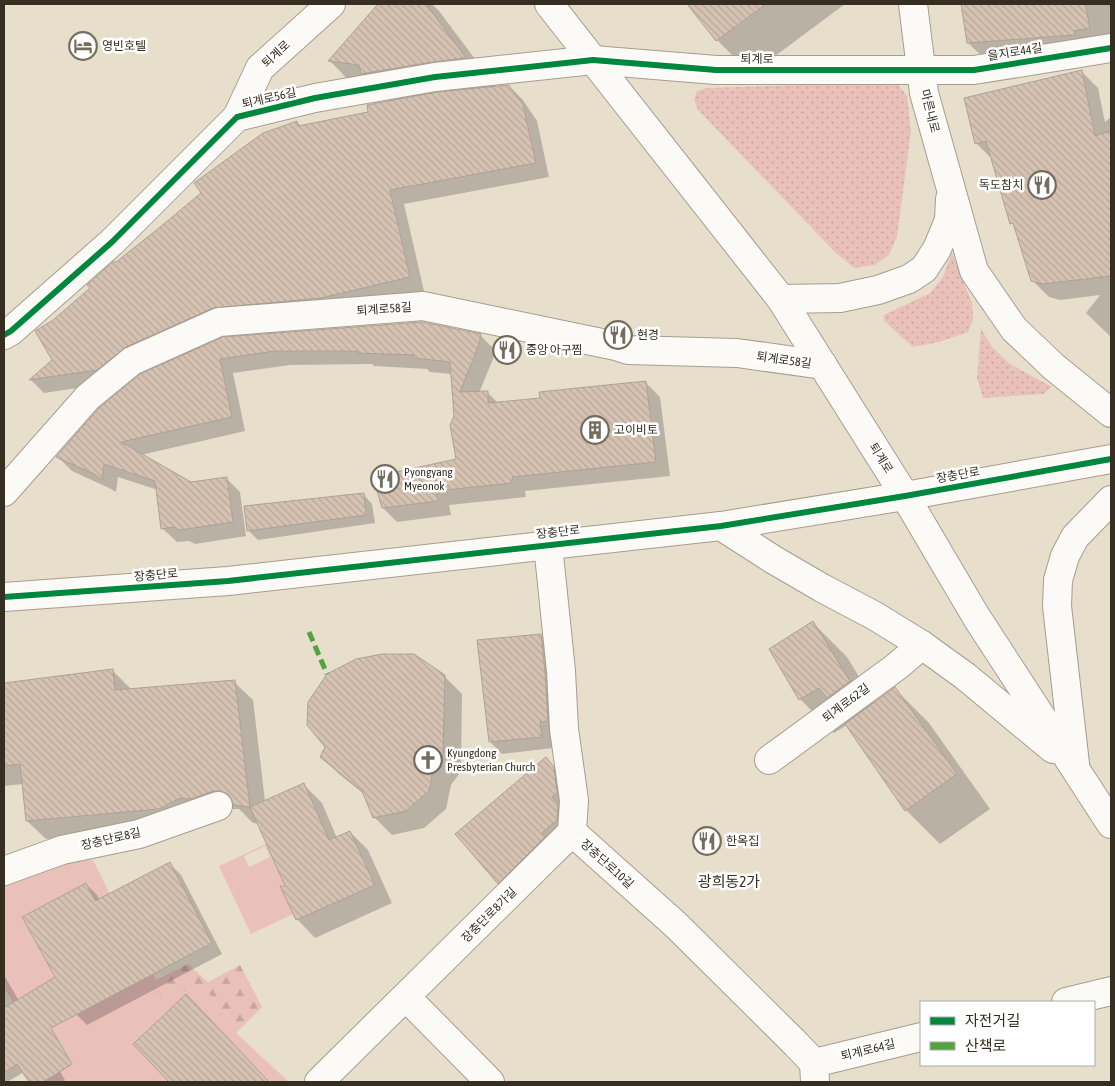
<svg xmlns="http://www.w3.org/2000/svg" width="1115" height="1086" font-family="'Asap Condensed','Noto Sans KR',sans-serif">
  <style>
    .grass { fill: #eac0bb; fill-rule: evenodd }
    .forest { fill: url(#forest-firs) }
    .garden { fill: url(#garden-dots) }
    .shadow { fill: #0003 }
    .building { fill: url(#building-back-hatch); stroke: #ada297 }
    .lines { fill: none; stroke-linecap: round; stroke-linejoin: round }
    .minor-casing { stroke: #a59e90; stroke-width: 30 }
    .major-casing { stroke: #a59e90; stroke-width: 30 }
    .minor { stroke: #fcfaf7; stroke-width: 28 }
    .major { stroke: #fcfaf7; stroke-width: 28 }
    .quiet { stroke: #53a441; stroke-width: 5; stroke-dasharray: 10 5; stroke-linecap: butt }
    .cycleway-casing { stroke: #fff; stroke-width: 9 }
    .cycleway { stroke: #00873e; stroke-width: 6 }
    .labels { text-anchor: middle; stroke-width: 5; stroke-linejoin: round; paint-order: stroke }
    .poi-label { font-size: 12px; fill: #352e21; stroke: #fff; text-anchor: start }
    .street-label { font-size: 12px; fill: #352e21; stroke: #fff }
    .quarter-label { font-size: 15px; fill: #352e21; stroke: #fff }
  </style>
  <defs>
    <pattern id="forest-firs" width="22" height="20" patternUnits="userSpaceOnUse" patternTransform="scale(1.25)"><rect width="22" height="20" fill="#eac0bb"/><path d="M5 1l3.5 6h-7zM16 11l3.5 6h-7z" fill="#c9a5a0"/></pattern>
    <pattern id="garden-dots" width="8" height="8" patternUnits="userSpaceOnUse" patternTransform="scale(1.25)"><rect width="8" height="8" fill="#eac0bb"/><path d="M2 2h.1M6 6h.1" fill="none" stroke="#c9a5a0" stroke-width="1.8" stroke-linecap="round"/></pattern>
    <pattern id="building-back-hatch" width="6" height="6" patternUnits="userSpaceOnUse" patternTransform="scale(1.25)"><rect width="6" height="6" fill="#d6c2b3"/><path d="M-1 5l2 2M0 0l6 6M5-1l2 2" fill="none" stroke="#b8a79a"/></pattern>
  </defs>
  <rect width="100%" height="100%" fill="#e8decc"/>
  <g class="grass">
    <path d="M266,844l18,40 -4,2 13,28 -42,20 -32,-68zM265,846l5,11 -21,10 -5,-11z"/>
    <path d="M93,860l70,139 37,-15 40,45 -4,4 53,49h-20l-83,-88 -53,49 36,39h-126l29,-18 -43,-71 -16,9 -9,-14v-106l57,-20zM86,883l52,98 -63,34 -53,-98z"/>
  </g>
  <polygon class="forest" points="111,892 156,980 188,964 208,982 240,965 262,1007 240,1029 200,984 163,1000 109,893"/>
  <g class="garden">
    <polygon points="896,82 907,96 911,131 897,237 889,255 875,265 854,268 835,252 698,110 694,99 697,91 707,88"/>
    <polygon points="952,253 972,303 973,319 968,332 939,342 913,347 884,321 884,315 930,293 943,277"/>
    <polygon points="981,329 992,347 1010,364 1052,387 1043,394 983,398 977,378"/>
  </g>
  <g class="shadow">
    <polygon points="379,4 432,4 439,11 496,87 509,86 523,100 537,121 549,177 404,204 424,291 335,312 227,321 111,383 44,393 31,380 53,360 54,321 92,289 116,263 297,122 301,126 370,113 390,102 388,99 365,97 330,61"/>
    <polygon points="689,4 845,4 751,74 717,40"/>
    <polygon points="963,4 1111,4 1111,44 986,60 968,43"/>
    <polygon points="1081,71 1098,88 1105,122 1111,117 1111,194 1072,206 1111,209 1111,337 1086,313 1100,295 1060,300 1049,297 1032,280 992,159 976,143"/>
    <polygon points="480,335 494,349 493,359 479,393 487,392 498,403 541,399 645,382 660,397 670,476 525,491 526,497 449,505 451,515 397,522 383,508 457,460 456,416 452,374 430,372 427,369 374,366 372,364 290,365 233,373 245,431 141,455 191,484 226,478 240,492 246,536 195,544 189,541 177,542 162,528 158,490 118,477 116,492 109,488 72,471 58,457 223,339"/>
    <polygon points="363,494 372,504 375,523 258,540 249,531"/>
    <polygon points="813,623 847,657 875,703 895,689 929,723 990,809 940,844 906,810 847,725 834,733 800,699"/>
    <polygon points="541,635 553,647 553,748 502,754 490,742"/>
    <polygon points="113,671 132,690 234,682 253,700 265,801 304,785 322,803 337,838 350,832 368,850 392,903 315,938 297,919 287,888 258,824 253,823 239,809 232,809 178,827 46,839 27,821 23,784 4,786 4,684"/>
    <polygon points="444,676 462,694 461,771 451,785 446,809 424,828 392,835 374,817 365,795 339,774 321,757"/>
    <polygon points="546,759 558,771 570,817 511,895 498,883"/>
    <polygon points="170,864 181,875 222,954 87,1025 76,1014 86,884 97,895 99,900"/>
    <polygon points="4,975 65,1080 62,1082 30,1082 24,1072 7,1082 4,1082"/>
    <polygon points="195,1004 268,1082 170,1082 135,1044"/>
  </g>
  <g class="building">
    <polygon points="378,4 426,4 466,58 432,62 361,74 359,65 328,61"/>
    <polygon points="687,4 766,4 716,41"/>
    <polygon points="961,4 1085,4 1090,28 1074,31 1075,35 967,43"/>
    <polygon points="1082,70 1095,136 1111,131 1111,276 1042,284 1031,281 1013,223 1010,224 986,141 975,144 964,98"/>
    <polygon points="509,85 523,105 536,163 390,190 410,277 321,298 213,308 126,347 97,370 29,380 52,360 35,331 53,320 90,288 87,285 114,261 116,262 154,232 201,193 194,183 263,133 297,121 298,126 368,112 367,105 437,92"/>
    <polygon points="422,322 481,334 479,344 460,392 488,391 488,403 540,398 539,392 646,381 656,462 512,477 512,483 436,491 438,501 382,508 373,477 456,459 450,425 454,416 450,362 414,358 414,355 358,353 359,351 275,351 220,359 232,417 121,442 191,482 227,477 233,522 180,530 174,527 161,529 155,481 104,464 102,480 94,474 56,457 99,408 140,374 223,337"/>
    <polygon points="364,493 366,515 247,531 244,506"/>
    <polygon points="813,621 850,681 827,698 819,688 799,700 769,649"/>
    <polygon points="541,634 545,672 548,721 540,722 542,737 489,742 477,640"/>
    <polygon points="382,654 414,654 445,675 443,753 434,767 429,791 406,811 373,818 362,791 320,757 325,747 307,725 308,702 327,674 356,659"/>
    <polygon points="113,669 115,690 235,680 250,807 304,783 329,840 350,831 375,885 296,920 280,886 285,886 250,807 233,805 232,800 228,794 221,791 213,791 191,799 180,798 159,809 26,821 20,764 4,766 4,683"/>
    <polygon points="895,687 957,774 905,811 845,724"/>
    <polygon points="546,757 554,767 557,793 552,797 558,803 557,820 542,833 545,837 498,884 455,834"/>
    <polygon points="170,862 212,943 51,1028 72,1064 43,1082 29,1082 17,1064 4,1073 4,1008 55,977 22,917 86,883 95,901"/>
    <polygon points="186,994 228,1038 269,1082 169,1082 133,1044"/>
  </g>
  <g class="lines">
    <defs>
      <g id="minor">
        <polyline points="237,117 260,68 331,4"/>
        <polyline points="4,335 11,331 112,242 237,117 315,98 435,77 593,60 716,70 974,70 1111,48"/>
        <polyline points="4,492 88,397 132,361 219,322 423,306 616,346 628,350 737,353 823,365"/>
        <polyline points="548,545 561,671 564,729 574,800 572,832"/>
        <polyline points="769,760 896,667 922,645"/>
        <polyline points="572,832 676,925 796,1044 814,1063 815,1082"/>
        <polyline points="4,871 62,850 139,834 218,806"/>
        <polyline points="406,997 490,1082"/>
        <polyline points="1066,1002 1111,991"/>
        <polyline points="814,1063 921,1037"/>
        <polyline points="319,1082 572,832"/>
      </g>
      <g id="major">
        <polyline points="549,4 781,299 905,496 977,618 1111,824"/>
        <polyline points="913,4 924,93 974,271 1014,329 1054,367 1111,413"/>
        <polyline points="781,299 840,298 878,290 909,279 924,269 937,249 949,220 950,199"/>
        <polyline points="721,526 774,560 822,588 875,616 922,645 965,676 1053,749"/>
        <polyline points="4,597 228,581 721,526 905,496 1111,459"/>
        <polyline points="1075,764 1057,606 1058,580 1065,556 1075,537 1111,500"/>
      </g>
    </defs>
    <use href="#minor" class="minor-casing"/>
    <use href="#major" class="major-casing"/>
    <use href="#minor" class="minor"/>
    <use href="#major" class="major"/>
    <polyline class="quiet" points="309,632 327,674"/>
    <defs>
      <g id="cycleway">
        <polyline points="4,335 11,331 112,242 237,117 315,98 435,77 593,60 716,70 974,70 1111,48"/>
        <polyline points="4,597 228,581 721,526 905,496 1111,459"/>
      </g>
    </defs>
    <use href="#cycleway" class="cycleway-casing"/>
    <use href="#cycleway" class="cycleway"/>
  </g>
  <defs>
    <symbol id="hotel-ring" viewBox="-11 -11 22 22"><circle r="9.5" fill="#fff" stroke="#746c5d" stroke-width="1.5"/><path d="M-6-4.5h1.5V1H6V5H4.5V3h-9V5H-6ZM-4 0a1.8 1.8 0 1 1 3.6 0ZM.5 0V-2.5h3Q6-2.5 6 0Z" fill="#746c5d"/></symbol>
    <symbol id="restaurant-ring" viewBox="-11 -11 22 22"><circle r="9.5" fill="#fff" stroke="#746c5d" stroke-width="1.5"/><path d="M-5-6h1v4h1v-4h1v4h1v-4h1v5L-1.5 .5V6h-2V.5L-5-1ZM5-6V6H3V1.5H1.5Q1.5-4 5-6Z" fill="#746c5d"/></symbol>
    <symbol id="building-ring" viewBox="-11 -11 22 22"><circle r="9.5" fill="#fff" stroke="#746c5d" stroke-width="1.5"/><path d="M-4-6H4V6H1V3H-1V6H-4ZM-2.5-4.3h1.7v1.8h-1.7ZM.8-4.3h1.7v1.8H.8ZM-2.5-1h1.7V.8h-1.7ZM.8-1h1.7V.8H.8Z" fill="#746c5d"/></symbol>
    <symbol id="church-ring" viewBox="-11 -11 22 22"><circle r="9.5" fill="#fff" stroke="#746c5d" stroke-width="1.5"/><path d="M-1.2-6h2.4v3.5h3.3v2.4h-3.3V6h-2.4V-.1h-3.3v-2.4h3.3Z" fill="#746c5d"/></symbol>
  </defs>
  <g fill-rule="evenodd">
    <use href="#hotel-ring" x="67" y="30" width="32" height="32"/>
    <use href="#restaurant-ring" x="1026" y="169" width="32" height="32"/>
    <use href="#restaurant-ring" x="602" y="319" width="32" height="32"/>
    <use href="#restaurant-ring" x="491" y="334" width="32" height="32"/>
    <use href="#building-ring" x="579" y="414" width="32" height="32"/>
    <use href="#restaurant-ring" x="369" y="463" width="32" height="32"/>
    <use href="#church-ring" x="412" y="744" width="32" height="32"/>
    <use href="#restaurant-ring" x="691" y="825" width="32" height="32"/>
  </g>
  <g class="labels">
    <g class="poi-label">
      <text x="102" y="50">영빈호텔</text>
      <text x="1023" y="189" text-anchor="end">독도참치</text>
      <text x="637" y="339">현경</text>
      <text x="526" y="354">중앙 아구찜</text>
      <text x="614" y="434">고이비토</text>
      <text x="404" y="476">Pyongyang<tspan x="404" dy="14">Myeonok</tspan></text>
      <text x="447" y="757">Kyungdong<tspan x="447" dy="14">Presbyterian Church</tspan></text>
      <text x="726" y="845">한옥집</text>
    </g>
    <g class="street-label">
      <text transform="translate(1015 52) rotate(-9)" y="4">을지로44길</text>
      <text transform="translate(276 54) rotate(-43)" y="4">퇴계로</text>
      <text x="757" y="63">퇴계로</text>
      <text transform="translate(269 98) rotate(-13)" y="4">퇴계로56길</text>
      <text transform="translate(930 111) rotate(76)" y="4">마른내로</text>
      <text transform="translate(384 309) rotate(-4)" y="4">퇴계로58길</text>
      <text transform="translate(784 360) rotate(8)" y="4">퇴계로58길</text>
      <text transform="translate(881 458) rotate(58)" y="4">퇴계로</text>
      <text transform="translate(958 475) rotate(-10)" y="4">장충단로</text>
      <text transform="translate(558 532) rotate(-6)" y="4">장충단로</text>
      <text transform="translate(156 575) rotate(-5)" y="4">장충단로</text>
      <text transform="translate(846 703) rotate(-37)" y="4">퇴계로62길</text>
      <text transform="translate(111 839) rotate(-13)" y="4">장충단로8길</text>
      <text transform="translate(607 864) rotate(42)" y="4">장충단로10길</text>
      <text transform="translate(489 915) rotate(-45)" y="4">장충단로8가길</text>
      <text transform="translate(868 1050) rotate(-14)" y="4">퇴계로64길</text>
    </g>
    <g class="quarter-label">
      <text x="729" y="887">광희동2가</text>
    </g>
  </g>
  <rect width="1115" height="1086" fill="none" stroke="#352e21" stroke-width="10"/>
  <rect x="920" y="1001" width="175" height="65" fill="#ffffff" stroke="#aeaba6"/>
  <rect x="930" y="1017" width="25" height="8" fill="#00873e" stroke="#aeaba6"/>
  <text x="965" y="1026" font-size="15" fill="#352e21">자전거길</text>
  <rect x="930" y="1042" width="25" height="8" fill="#53a441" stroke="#aeaba6"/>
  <text x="965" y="1051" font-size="15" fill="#352e21">산책로</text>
</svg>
